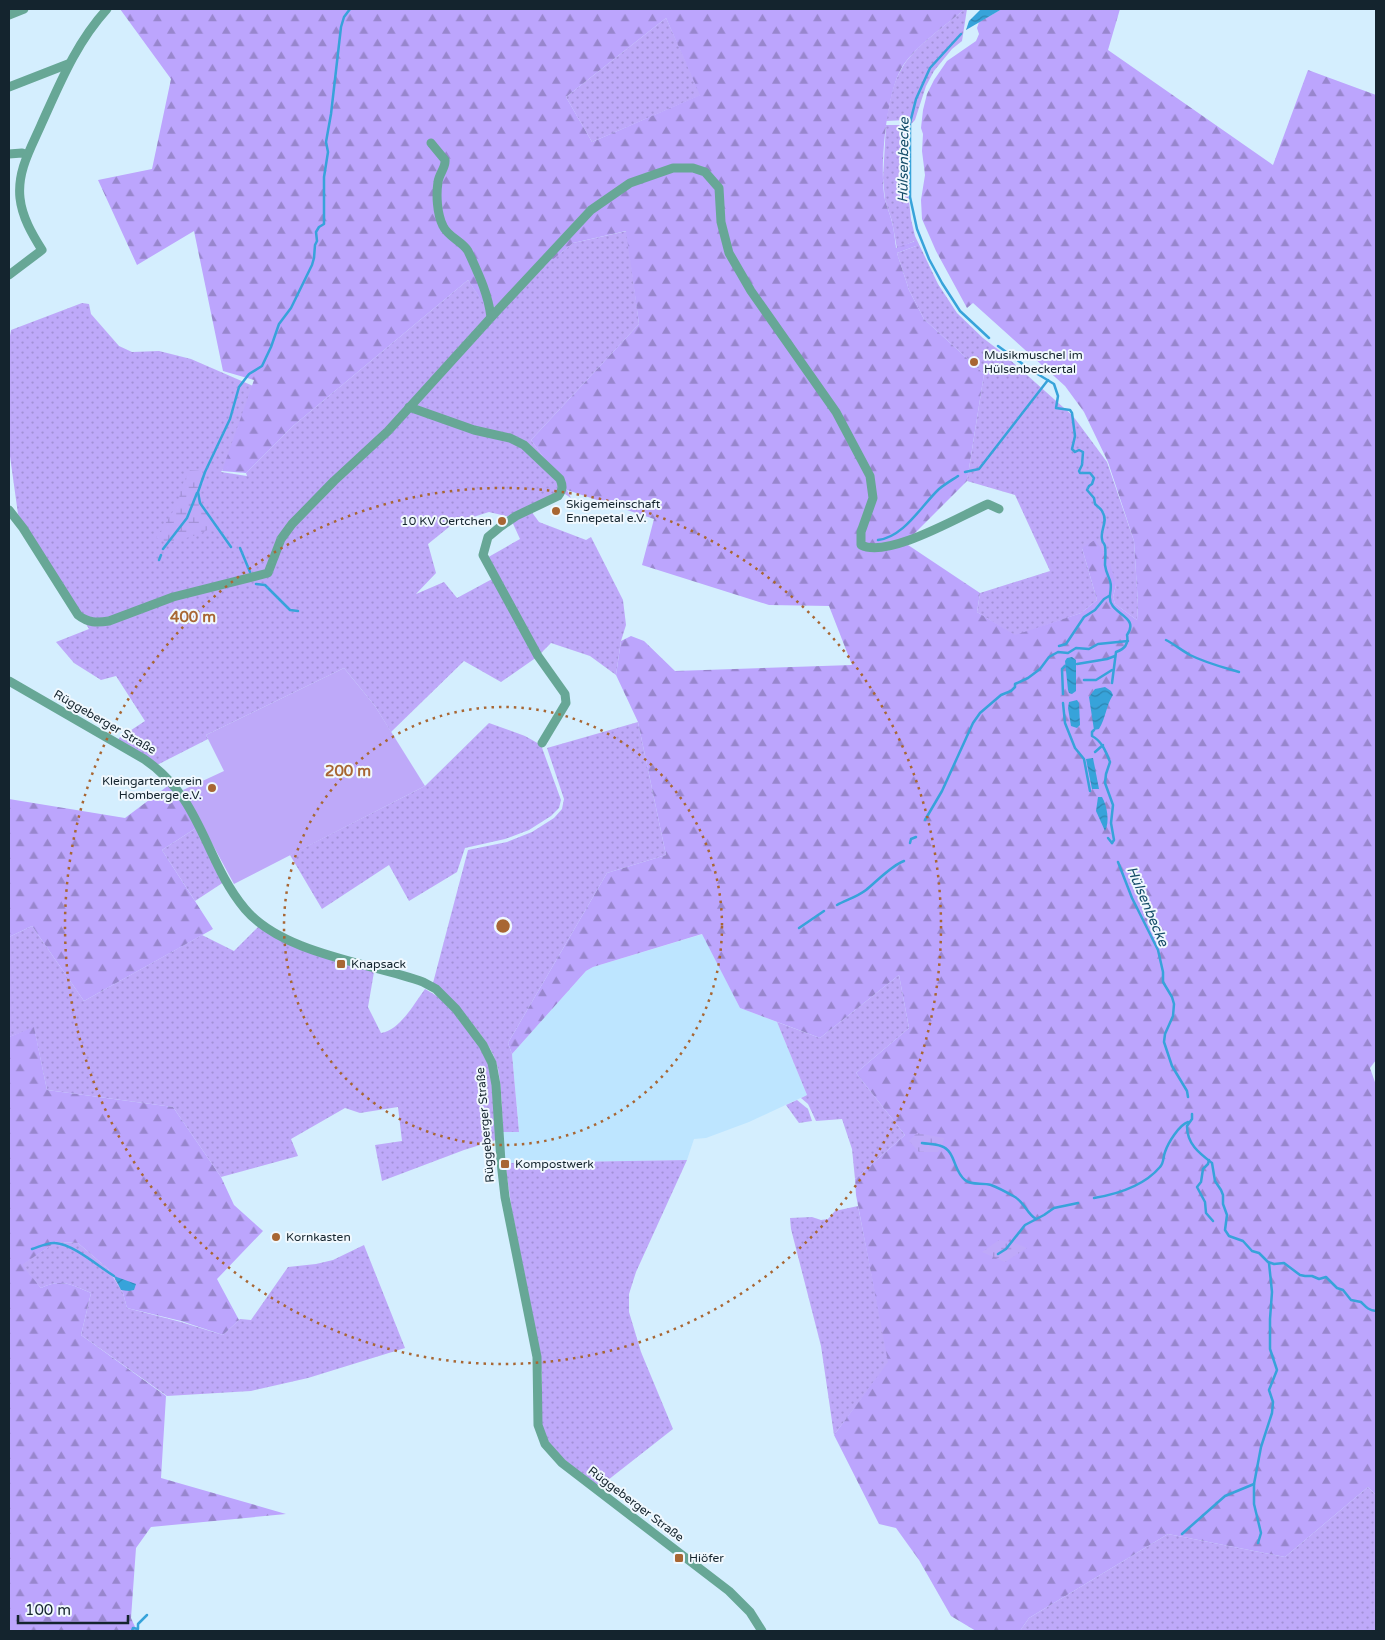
<svg xmlns="http://www.w3.org/2000/svg" width="1385" height="1640" font-family="'Varela Round',sans-serif">
  <style>
    .built { fill: #bde5ff }
    .grass { fill: url(#grass-dots) }
    .forest { fill: url(#forest-firs); fill-rule: evenodd }
    .wetland { fill: url(#wetland-marsh) }
    .garden { fill: #bea9f9 }
    .water { fill: url(#water-waves) }
    .lines { fill: none; stroke-linecap: round; stroke-linejoin: round }
    .stream { stroke: #37a3da; stroke-width: 2.5 }
    .minor { stroke: #67a796; stroke-width: 9 }
    .ring { fill: none; stroke: #a86633; stroke-width: 2.5; stroke-dasharray: 2.5 5 }
    .poi-dot { fill: #a86633; stroke: #f0f8fe; stroke-width: 2 }
    .labels { text-anchor: middle; stroke-width: 4; stroke-linejoin: round; paint-order: stroke }
    .poi-label { font-size: 12px; fill: #14242e; stroke: #f0f8fe; text-anchor: start }
    .street-label { font-size: 12px; fill: #14242e; stroke: #f0f8fe }
    .water-label { font-size: 14px; font-style: italic; fill: #154d6a; stroke: #f0f8fe }
    .centre { fill: #a86633; stroke: #f0f8fe; stroke-width: 2.5 }
    .ring-label { font-size: 15px; text-anchor: middle; font-weight: bold; fill: #a86633; stroke: #f0f8fe; stroke-width: 4; stroke-linejoin: round; paint-order: stroke }
  </style>
  <defs>
    <pattern id="grass-dots" width="8" height="8" patternUnits="userSpaceOnUse" patternTransform="scale(1.25)"><rect width="8" height="8" fill="#bea9f9"/><path d="M2 2h.1M6 6h.1" fill="none" stroke="#a291d6" stroke-width="1.8" stroke-linecap="round"/></pattern>
    <pattern id="forest-firs" width="22" height="20" patternUnits="userSpaceOnUse" patternTransform="scale(1.25)"><rect width="22" height="20" fill="#bca5fd"/><path d="M5 1l3.5 6h-7zM16 11l3.5 6h-7z" fill="#9886cd"/></pattern>
    <pattern id="wetland-marsh" width="20" height="14" patternUnits="userSpaceOnUse" patternTransform="scale(1.25)"><rect width="20" height="14" fill="#bea9f9"/><path d="M1 5h8M5 5V1M11 12h8M15 12V8" fill="none" stroke="#a291d6"/></pattern>
    <pattern id="water-waves" width="16" height="10" patternUnits="userSpaceOnUse" patternTransform="scale(1.25)"><rect width="16" height="10" fill="#37a3da"/><path d="M0 5q4-4 8 0t8 0" fill="none" stroke="#2d85b1"/></pattern>
  </defs>
  <rect width="100%" height="100%" fill="#d4eefe"/>
  <polygon class="built" points="703,934 740,1008 777,1022 807,1095 749,1122 706,1138 694,1139 687,1160 504,1163 503,1132 519,1131 512,1054 586,971 593,967"/>
  <g class="grass">
    <path d="M965,9h2l-5,32 -10,8 -18,22 -8,15 -11,34 -5,5 -4,39 1,18 4,37 4,17 23,48 19,29 26,25 17,13 73,65 34,46 27,79 4,64 -1,15 -22,-16 -2,-7 3,-12 -34,-37 15,52 -16,13 -66,23 -38,-24 3,-19 70,-22 -35,-76 -48,-14 17,-107 -60,-55 -15,-29 -12,-37 19,-7 -2,-5 -17,8 -5,-28 -7,-21 -2,-22 3,-53h20l2,-3 -2,-2 -20,1c4,-18 6,-37 16,-53 12,-21 44,-43 63,-59z"/>
    <polygon points="666,18 701,95 592,142 566,97"/>
    <polygon points="627,231 639,324 531,440 567,490 571,498 565,494 558,492 528,507 539,522 586,540 591,537 623,600 626,625 621,641 616,675 590,656 551,643 539,655 485,559 520,539 510,517 489,512 454,523 428,544 436,573 416,594 444,582 457,598 494,578 537,657 501,682 464,661 391,732 375,706 344,668 206,735 208,739 157,765 118,742 119,738 145,721 116,676 101,680 74,663 56,642 89,629 18,514 9,449 9,342 11,330 82,303 89,304 91,314 119,346 132,352 159,351 191,359 274,395 221,472 247,476 246,473 293,426 468,280 489,311 573,243"/>
    <path d="M638,722l28,133 -59,18 -99,170 4,11 7,78h-16c-1,-21 -1,-42 -5,-63 -6,-31 -44,-64 -65,-86l35,-133 39,-8 25,-10 22,-14 8,-9 2,-10 -17,-51z"/>
    <polygon points="489,723 525,736 541,745 561,800 559,808 551,816 529,830 505,839 465,848 457,872 409,901 389,865 322,909 290,855 425,786"/>
    <polygon points="196,828 224,882 195,901 162,850"/>
    <path d="M32,926l52,75 118,-66 32,16 25,-25 20,13 95,33 -6,35 13,26c19,-3 33,-29 44,-44 5,3 11,6 16,10 18,16 42,45 49,68 6,22 5,51 6,73l-32,10 -82,31 -7,-36 27,-4 -4,-34 -38,6 -15,-5 -54,31 7,17 -77,21 -48,-70 -126,-17 -13,-62 -25,9v-100z"/>
    <polygon points="899,975 909,1028 856,1073 905,1135 855,1179 852,1149 842,1119 816,1121 808,1104 801,1098 807,1095 777,1022 820,1038"/>
    <polygon points="797,1100 808,1109 812,1121 799,1123 786,1105"/>
    <polygon points="687,1160 636,1272 629,1294 629,1312 641,1352 673,1429 608,1480 600,1489 553,1450 546,1437 542,1426 542,1375 538,1343 512,1211 505,1163"/>
    <polygon points="858,1206 889,1362 834,1435 821,1346 791,1229 790,1218 812,1217 821,1220 828,1219 835,1211"/>
    <path d="M56,1242l22,1 30,26 15,24 4,15 54,14 42,13 17,-16 11,1 37,-53 28,-3 17,-4 31,-15 41,103 -97,30 -57,13 -84,5 -86,-61 10,-42c-19,-8 -30,-15 -50,-5l-20,-23z"/>
    <polygon points="1368,1487 1376,1495 1376,1631 1020,1631 1029,1618 1168,1534 1285,1557"/>
  </g>
  <g class="forest">
    <path d="M120,9h845c-19,16 -52,39 -64,60 -15,27 -22,101 -16,131 2,7 5,14 7,22 2,8 3,18 4,26l19,-7 2,2 -1,3 -19,7 12,37 15,29 60,55 -17,107 -62,62 75,50 -3,19 38,23 66,-22 16,-13 -15,-52 13,-8 14,19 7,26 -3,12 2,7 22,16 1,-15 -4,-64 -26,-79 -24,-50 -19,-26 -92,-83 -6,5 -31,-57 -14,-32 -1,-19 4,-25 -3,-24 1,-17 -2,-6 2,-18 4,-16 7,-14 13,-19 29,-20 3,-7 -2,-6 2,-6 23,-13h118l-12,41 165,115 35,-95 68,25v965l-6,8 6,17v410l-8,-8 -83,70 -117,-23 -139,84 -9,13h-44l-25,-15 -32,-56 -23,-32 -17,-4 -45,-89 54,-73 -32,-167 -1,-16 50,-44 -49,-62 53,-45 -10,-53 -79,63 -80,-30 -38,-74 -109,33 -7,4 -74,83 -4,-11 99,-170 59,-18 -28,-133 -22,-47 5,-34 10,-5 13,5 31,30 177,-6 -23,-59 -60,-1 -127,-40 12,-46 -87,-29 -36,-50 108,-116 -13,-93 -53,12 -84,69 -21,-32 -175,146 -47,47 -24,-2 32,-91 -31,-9 -29,-140 -57,34 -39,-85 54,-11 19,-90zM666,18l34,77 -108,47 -26,-45z"/>
    <polygon points="169,785 181,800 196,828 162,850 213,929 84,1001 32,926 9,937 9,799 125,818"/>
    <path d="M34,1027l13,63 126,17 48,70 13,28 29,26 -46,48 22,41 -16,15 -42,-14 -54,-13 -4,-15 -10,-17 -5,-7 -30,-26 -22,-1 -34,23 19,23c20,-10 31,-3 50,5l-10,42 85,61 -5,82 125,36 -135,13 -15,21 -5,70 6,13h-128v-594z"/>
  </g>
  <g class="wetland">
    <polygon points="190,470 202,471 207,490 198,492 200,503 216,526 197,535 168,543 156,538 179,502 180,489"/>
    <polygon points="917,1133 944,1138 942,1146 938,1152 919,1152 909,1141"/>
    <polygon points="999,1240 1012,1242 1027,1248 1005,1262 982,1252"/>
  </g>
  <polygon class="garden" points="344,668 375,706 425,786 234,884 183,790 224,771 206,735"/>
  <g class="water">
    <polygon points="981,9 1002,9 966,30 969,21"/>
    <polygon points="1072,657 1076,660 1076,691 1072,694 1069,693 1068,690 1065,661 1067,658"/>
    <path d="M1105,687l6,4 2,4c-7,10 -7,23 -14,34l-5,1 -5,-33 6,-8z"/>
    <polygon points="1077,700 1079,703 1080,725 1077,728 1071,726 1068,708 1069,702"/>
    <polygon points="1093,758 1099,789 1092,789 1086,759"/>
    <path d="M1098,797h4c5,8 8,25 3,34l-9,-20z"/>
    <polygon points="114,1276 136,1284 134,1290 129,1291 121,1290"/>
  </g>
  <g class="lines">
    <g class="stream">
      <polyline points="961,34 930,68 916,99 910,123 910,197 917,229 929,259 942,283 960,311 989,338"/>
      <path d="M998,346l33,24 23,14 4,12 -2,12 14,2 2,3 3,23 -3,13 3,3 4,-2 4,2 -1,13 -3,6 1,2h10l4,5 -2,6 -3,2 -2,4 7,8 1,6c3,3 7,5 8,9 5,9 -3,17 -1,26 1,6 1,1 3,7 1,6 0,13 0,19 2,15 8,12 5,30 -3,20 31,20 17,40 2,10 -3,14 -11,17l-4,31"/>
      <polyline points="965,472 979,469 1048,380"/>
      <path d="M878,540c26,-3 43,-34 61,-51 6,-5 13,-9 19,-13"/>
      <polyline points="231,547 200,503 198,492 205,472 230,419 239,387 249,374 262,366 271,347 279,324 291,308 312,265 314,258 315,245 317,241 316,232 319,227 324,224 324,177 328,152 326,142 331,114 341,27 344,17 350,9"/>
      <polyline points="240,548 250,572"/>
      <polyline points="163,549 187,518 197,493"/>
      <polyline points="159,560 161,555"/>
      <polyline points="256,584 265,585 290,610 298,611"/>
      <path d="M1166,640c8,4 15,10 24,15 16,8 32,12 49,17"/>
      <polyline points="1059,646 1066,644 1084,617 1095,610 1104,599 1109,596"/>
      <polyline points="1077,664 1107,659 1115,656"/>
      <polyline points="1084,680 1096,680 1112,670"/>
      <polyline points="1063,694 1062,669 1065,666"/>
      <polyline points="1063,703 1065,723 1075,748 1084,759 1090,791"/>
      <path d="M1094,730l-2,2v4c10,5 14,16 18,26l-4,12 -1,9 8,22 -2,18 3,17 -2,3"/>
      <polyline points="1095,752 1103,745"/>
      <polyline points="925,820 942,791 973,723 980,713 1001,695 1011,691 1015,687 1015,684 1028,678 1040,669 1049,657 1058,652 1068,653 1076,648 1089,649 1098,644 1128,641"/>
      <polyline points="1108,838 1112,843"/>
      <polyline points="910,843 911,839 916,837"/>
      <polyline points="1118,862 1132,898 1158,950 1163,972 1163,982 1172,997 1174,1004 1173,1016 1165,1034 1164,1042 1172,1066 1187,1091 1188,1097"/>
      <path d="M837,905c9,-5 20,-8 29,-15 10,-8 26,-25 38,-29"/>
      <polyline points="799,928 824,911"/>
      <path d="M1192,1114v5l-5,7c0,18 12,27 25,37l3,18 6,9 2,5v9l4,11 -2,15 4,6 14,5 9,10 7,2 9,9 6,2 10,-1 16,12 5,1h7l7,3 7,-2 11,11 6,2 8,10 10,2c5,5 7,8 15,9"/>
      <path d="M922,1143c6,1 14,1 19,3 15,5 12,25 24,34 7,6 17,2 26,5 8,3 17,8 24,12 10,6 12,17 21,22"/>
      <polyline points="1209,1160 1208,1164 1203,1169 1201,1182 1197,1187 1205,1202 1206,1213 1213,1221"/>
      <path d="M1094,1198c24,-4 50,-12 66,-31 4,-4 3,-10 5,-15 3,-9 14,-27 23,-30"/>
      <path d="M32,1249c7,-2 16,-7 23,-6 18,1 43,23 59,33"/>
      <polyline points="998,1254 1006,1249 1025,1225 1044,1215 1054,1208 1078,1203"/>
      <polyline points="1182,1534 1225,1496 1254,1484"/>
      <polyline points="1258,1543 1261,1533 1254,1504 1254,1484 1261,1447 1272,1413 1273,1402 1269,1390 1277,1370 1270,1349 1270,1319 1272,1292 1269,1263"/>
      <polyline points="132,1631 133,1628 138,1629 138,1624 147,1615"/>
    </g>
    <g class="minor">
      <polyline points="9,15 24,9"/>
      <polyline points="9,87 68,64"/>
      <path d="M431,143l14,17c1,7 -6,14 -7,22 -2,13 -1,32 5,44 5,11 19,15 25,25 10,22 20,42 23,66"/>
      <polyline points="9,154 22,153 27,155"/>
      <path d="M9,275l33,-25c-10,-16 -20,-33 -22,-52 -3,-27 11,-50 21,-73 19,-42 35,-82 66,-116"/>
      <path d="M409,407l65,23 36,8 14,7 36,34c3,7 3,11 -2,17l-42,20 -16,11 -12,10 -5,18 55,101 27,38 1,9 -24,40"/>
      <path d="M9,510l14,18 55,87c10,8 19,8 31,6l64,-24 95,-24 13,-34 11,-15 42,-43 54,-50 108,-119 95,-102 39,-27 43,-15h20l12,4 14,16 2,34 8,31 22,38 85,121 34,64 3,22 -12,34v13c27,14 99,-29 127,-41l11,5"/>
      <path d="M9,681l135,78c59,40 60,101 101,150 38,45 125,54 178,73l13,7 20,20 27,36 9,18 4,22 5,77 4,35 32,160 1,68 7,19 17,19 167,128 21,21 12,19"/>
    </g>
  </g>
  <g class="ring">
    <circle cx="503" cy="926" r="219"/>
    <circle cx="503" cy="926" r="438"/>
  </g>
  <g class="poi-dot">
    <circle cx="974" cy="362" r="5"/>
    <circle cx="556" cy="511" r="5"/>
    <circle cx="502" cy="521" r="5"/>
    <circle cx="212" cy="788" r="5"/>
    <rect x="336" y="959" width="10" height="10" rx="2.5"/>
    <rect x="500" y="1159" width="10" height="10" rx="2.5"/>
    <circle cx="276" cy="1237" r="5"/>
    <rect x="674" y="1553" width="10" height="10" rx="2.5"/>
  </g>
  <g class="labels">
    <g class="poi-label">
      <text x="984" y="359">Musikmuschel im<tspan x="984" dy="14">Hülsenbeckertal</tspan></text>
      <text x="566" y="508">Skigemeinschaft<tspan x="566" dy="14">Ennepetal e.V.</tspan></text>
      <text x="492" y="525" text-anchor="end">10 KV Oertchen</text>
      <text x="202" y="785" text-anchor="end">Kleingartenverein<tspan x="202" dy="14">Homberge e.V.</tspan></text>
      <text x="351" y="968">Knapsack</text>
      <text x="515" y="1168">Kompostwerk</text>
      <text x="286" y="1241">Kornkasten</text>
      <text x="689" y="1562">Hiöfer</text>
    </g>
    <g class="street-label">
      <text transform="translate(105 722) rotate(30)" y="4">Rüggeberger Straße</text>
      <text transform="translate(485 1125) rotate(-95)" y="4">Rüggeberger Straße</text>
      <text transform="translate(636 1504) rotate(37)" y="4">Rüggeberger Straße</text>
    </g>
    <g class="water-label">
      <text transform="translate(903 160) rotate(-89)" y="5">Hülsenbecke</text>
      <text transform="translate(1148 906) rotate(67)" y="5">Hülsenbecke</text>
    </g>
  </g>
  <circle cx="503" cy="926" r="8" class="centre"/>
  <g class="ring-label">
    <text x="193" y="622">400 m</text>
    <text x="348" y="776">200 m</text>
  </g>
  <rect width="1385" height="1640" fill="none" stroke="#14242e" stroke-width="20"/>
  <path d="M18 1615v8h110v-8" fill="none" stroke="#14242e" stroke-width="2.5"/>
  <text x="25" y="1615" font-size="15" fill="#14242e" stroke="#f0f8fe" stroke-width="4" paint-order="stroke">100 m</text>
</svg>
